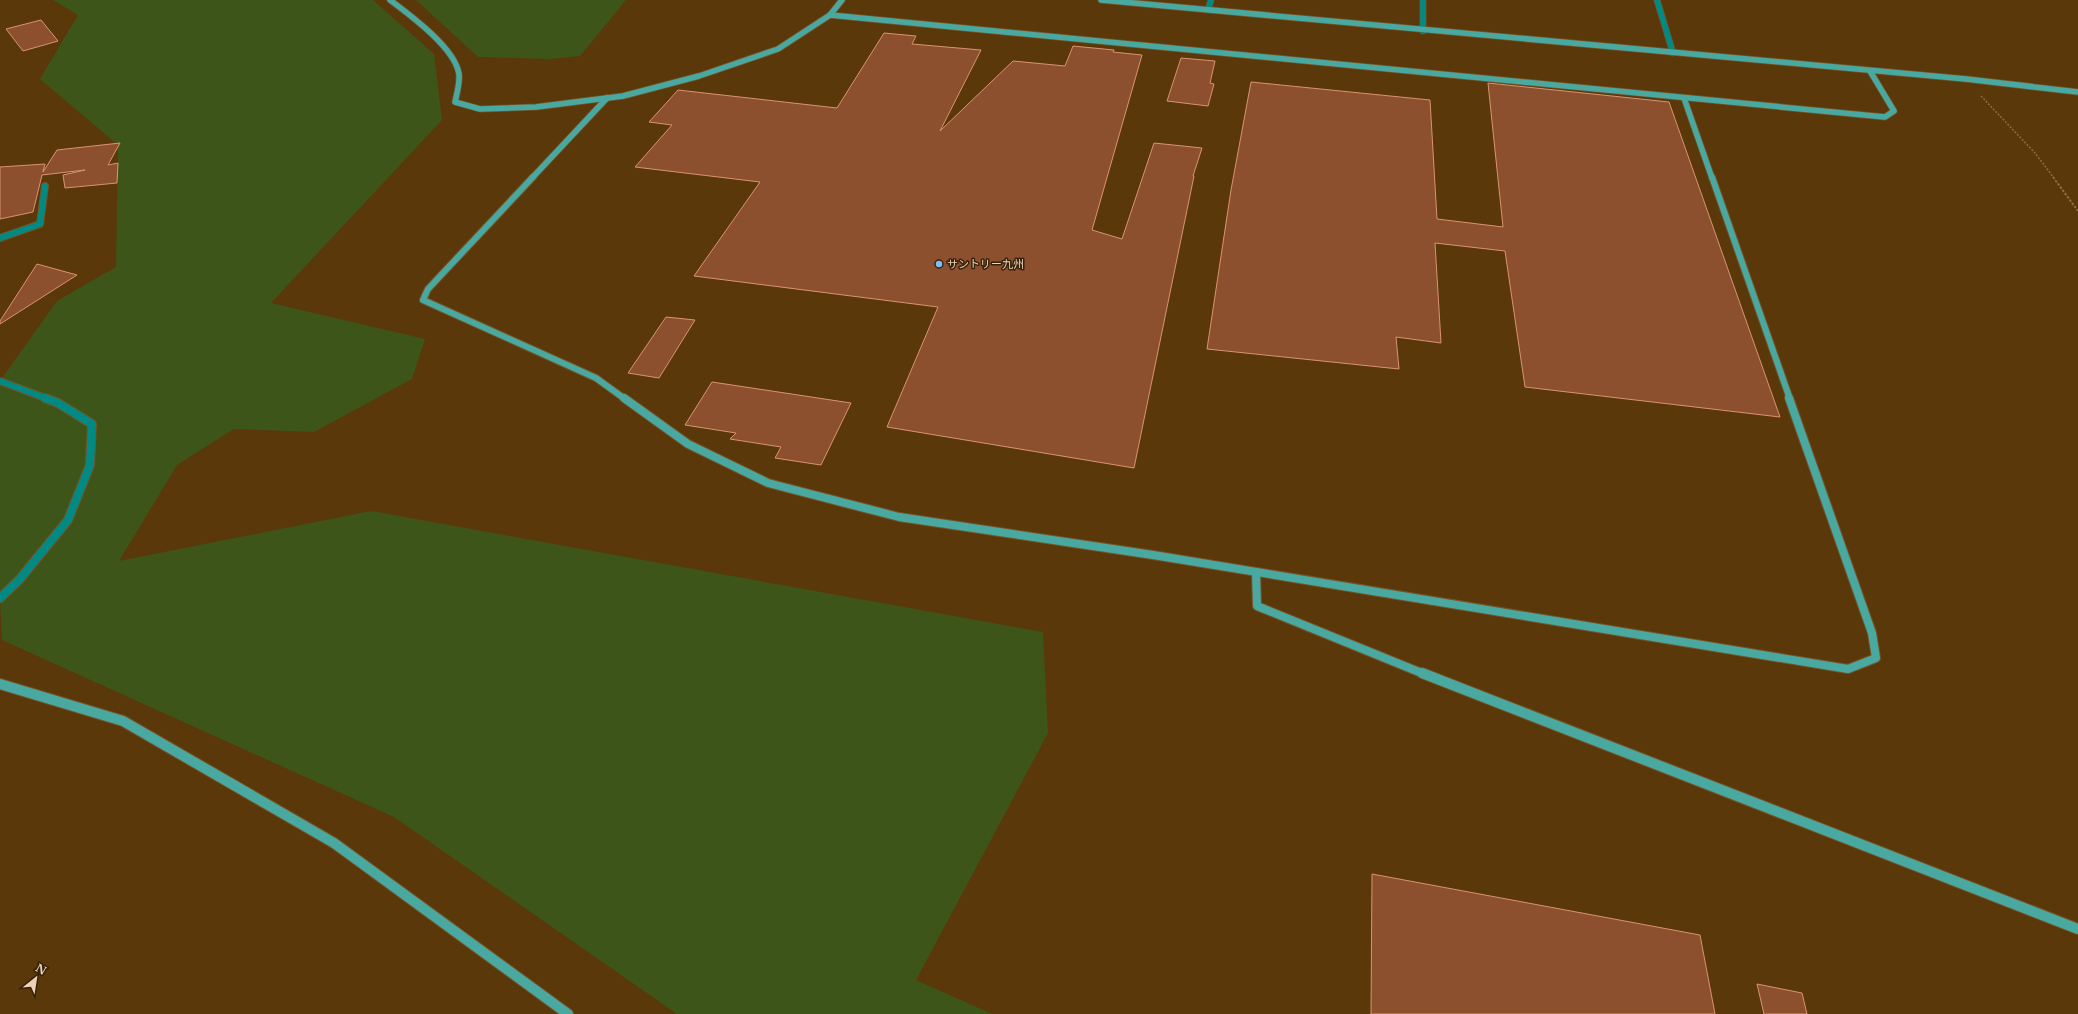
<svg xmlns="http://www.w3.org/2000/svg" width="2078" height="1014" font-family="'Libre Baskerville','Noto Sans JP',serif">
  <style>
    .green { fill: #3e5519 }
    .building { fill: #8d502e; stroke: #d89471 }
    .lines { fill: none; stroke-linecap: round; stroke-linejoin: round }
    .lane-casing { stroke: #755428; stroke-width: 8 }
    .street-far2-casing { stroke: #755428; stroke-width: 7 }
    .street-far1-casing { stroke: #755428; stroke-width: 8 }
    .street-casing { stroke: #755428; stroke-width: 10 }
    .secondary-far3-casing { stroke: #755428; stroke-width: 7 }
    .secondary-far2-casing { stroke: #755428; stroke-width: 8 }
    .secondary-far1-casing { stroke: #755428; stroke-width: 10 }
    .secondary-casing { stroke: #755428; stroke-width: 12 }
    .path-far1 { stroke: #8e6d45; stroke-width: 1.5; stroke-dasharray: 2 1.5; stroke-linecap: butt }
    .path { stroke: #8e6d45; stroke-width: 2; stroke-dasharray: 2.5 1.5; stroke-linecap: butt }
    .lane { stroke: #008a83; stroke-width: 6 }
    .street-far2 { stroke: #008a83; stroke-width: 5.5 }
    .street-far1 { stroke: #008a83; stroke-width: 6 }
    .street { stroke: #008a83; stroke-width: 8 }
    .secondary-far3 { stroke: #49a8a0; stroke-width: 5.5 }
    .secondary-far2 { stroke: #49a8a0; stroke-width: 6 }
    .secondary-far1 { stroke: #49a8a0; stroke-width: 8 }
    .secondary { stroke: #49a8a0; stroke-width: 10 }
    .poi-dot { fill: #7ebdf9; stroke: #37230b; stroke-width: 1.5 }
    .labels { text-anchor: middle; stroke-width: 3; stroke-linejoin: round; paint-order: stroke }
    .poi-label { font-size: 11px; fill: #eed3b8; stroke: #37230b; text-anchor: start }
  </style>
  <rect width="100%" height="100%" fill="#5b3809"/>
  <g class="green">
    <polygon points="53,0 373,0 434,54 442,120 271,303 425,339 412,379 314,432 234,429 177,465 119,561 371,511 1043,632 1048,733 916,980 992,1014 677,1014 394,817 2,640 0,600 0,381 57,301 116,267 118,145 40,79 78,15"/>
    <polygon points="416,0 626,0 580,56 550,59 478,57"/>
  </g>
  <g class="building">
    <polygon points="41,20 58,41 23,51 6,29"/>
    <polygon points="884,33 916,36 912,44 981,50 940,131 1013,61 1065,66 1073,46 1114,50 1113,52 1142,55 1092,230 1122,239 1154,143 1202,148 1193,176 1194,176 1134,468 887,427 938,307 694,276 760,182 635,167 672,125 649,122 678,90 837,108"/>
    <polygon points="1181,58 1215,61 1210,83 1214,84 1208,106 1167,101"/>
    <polygon points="1251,82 1430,100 1437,219 1503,227 1488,83 1669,102 1780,417 1525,387 1505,251 1435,243 1441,343 1396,337 1399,369 1207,349 1231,190"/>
    <polygon points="120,143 108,165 118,163 117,183 65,188 63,175 85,170 42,175 33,212 0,219 0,167 45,164 43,172 57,150"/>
    <polygon points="37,264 77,275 0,324 0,321"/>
    <polygon points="666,317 695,320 659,378 628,373"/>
    <polygon points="712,382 851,403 821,465 775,458 781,447 730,439 736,433 685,425"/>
    <polygon points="1372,874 1700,935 1715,1014 1371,1014"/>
    <polygon points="1757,984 1802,993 1807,1014 1764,1014"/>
  </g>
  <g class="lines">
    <defs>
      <polyline id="lane" points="0,238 40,224 45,186"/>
      <g id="street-far2">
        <polyline points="1423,0 1423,31"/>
        <polyline points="1657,0 1673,53"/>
        <polyline points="1208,10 1211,0"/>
      </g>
      <polyline id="street-far1" points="0,381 48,399"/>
      <polyline id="street" points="0,598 19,580 68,520 90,465 92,424 58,403 45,398"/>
      <g id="secondary-far3">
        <path d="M390,0c20,15 65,48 69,74 1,9 -2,19 -4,28l25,7 56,-2 87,-11 76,-20 79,-27 52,-34 12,-15"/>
        <polyline points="1101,0 1966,79 2078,92"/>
        <polyline points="830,15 1885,117 1894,111 1870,71"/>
        <polyline points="1684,98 1712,178"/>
        <polyline points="532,178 607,98"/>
      </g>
      <g id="secondary-far2">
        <polyline points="533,177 428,289 423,300 596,378 625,399"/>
        <polyline points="1712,177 1790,399"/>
      </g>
      <g id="secondary-far1">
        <polyline points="624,398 688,444 768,483 899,517 1153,555 1848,669 1876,658 1872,633 1789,398"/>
        <polyline points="1256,572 1257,606 1424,674"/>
      </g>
      <g id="secondary">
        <polyline points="1422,673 2078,929"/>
        <polyline points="0,684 123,721 334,843 568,1014"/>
      </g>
    </defs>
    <use href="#lane" class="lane-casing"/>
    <use href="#street-far2" class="street-far2-casing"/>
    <use href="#street-far1" class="street-far1-casing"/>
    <use href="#street" class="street-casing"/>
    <use href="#secondary-far3" class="secondary-far3-casing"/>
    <use href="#secondary-far2" class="secondary-far2-casing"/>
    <use href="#secondary-far1" class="secondary-far1-casing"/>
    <use href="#secondary" class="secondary-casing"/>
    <polyline class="path-far1" points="1981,96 2035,153 2054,178"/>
    <polyline class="path" points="2053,177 2078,211"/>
    <use href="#lane" class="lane"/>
    <use href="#street-far2" class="street-far2"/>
    <use href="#street-far1" class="street-far1"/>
    <use href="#street" class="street"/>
    <use href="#secondary-far3" class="secondary-far3"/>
    <use href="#secondary-far2" class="secondary-far2"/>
    <use href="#secondary-far1" class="secondary-far1"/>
    <use href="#secondary" class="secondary"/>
  </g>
  <circle class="poi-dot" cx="939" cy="264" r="4"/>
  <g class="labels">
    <g class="poi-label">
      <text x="947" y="268">サントリー九州</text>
    </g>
  </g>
  <g transform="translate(36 978) rotate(30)" stroke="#37230b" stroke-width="3" paint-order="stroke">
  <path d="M0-3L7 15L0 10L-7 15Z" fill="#eed3b8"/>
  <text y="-6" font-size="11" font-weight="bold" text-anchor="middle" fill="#eed3b8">N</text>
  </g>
</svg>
